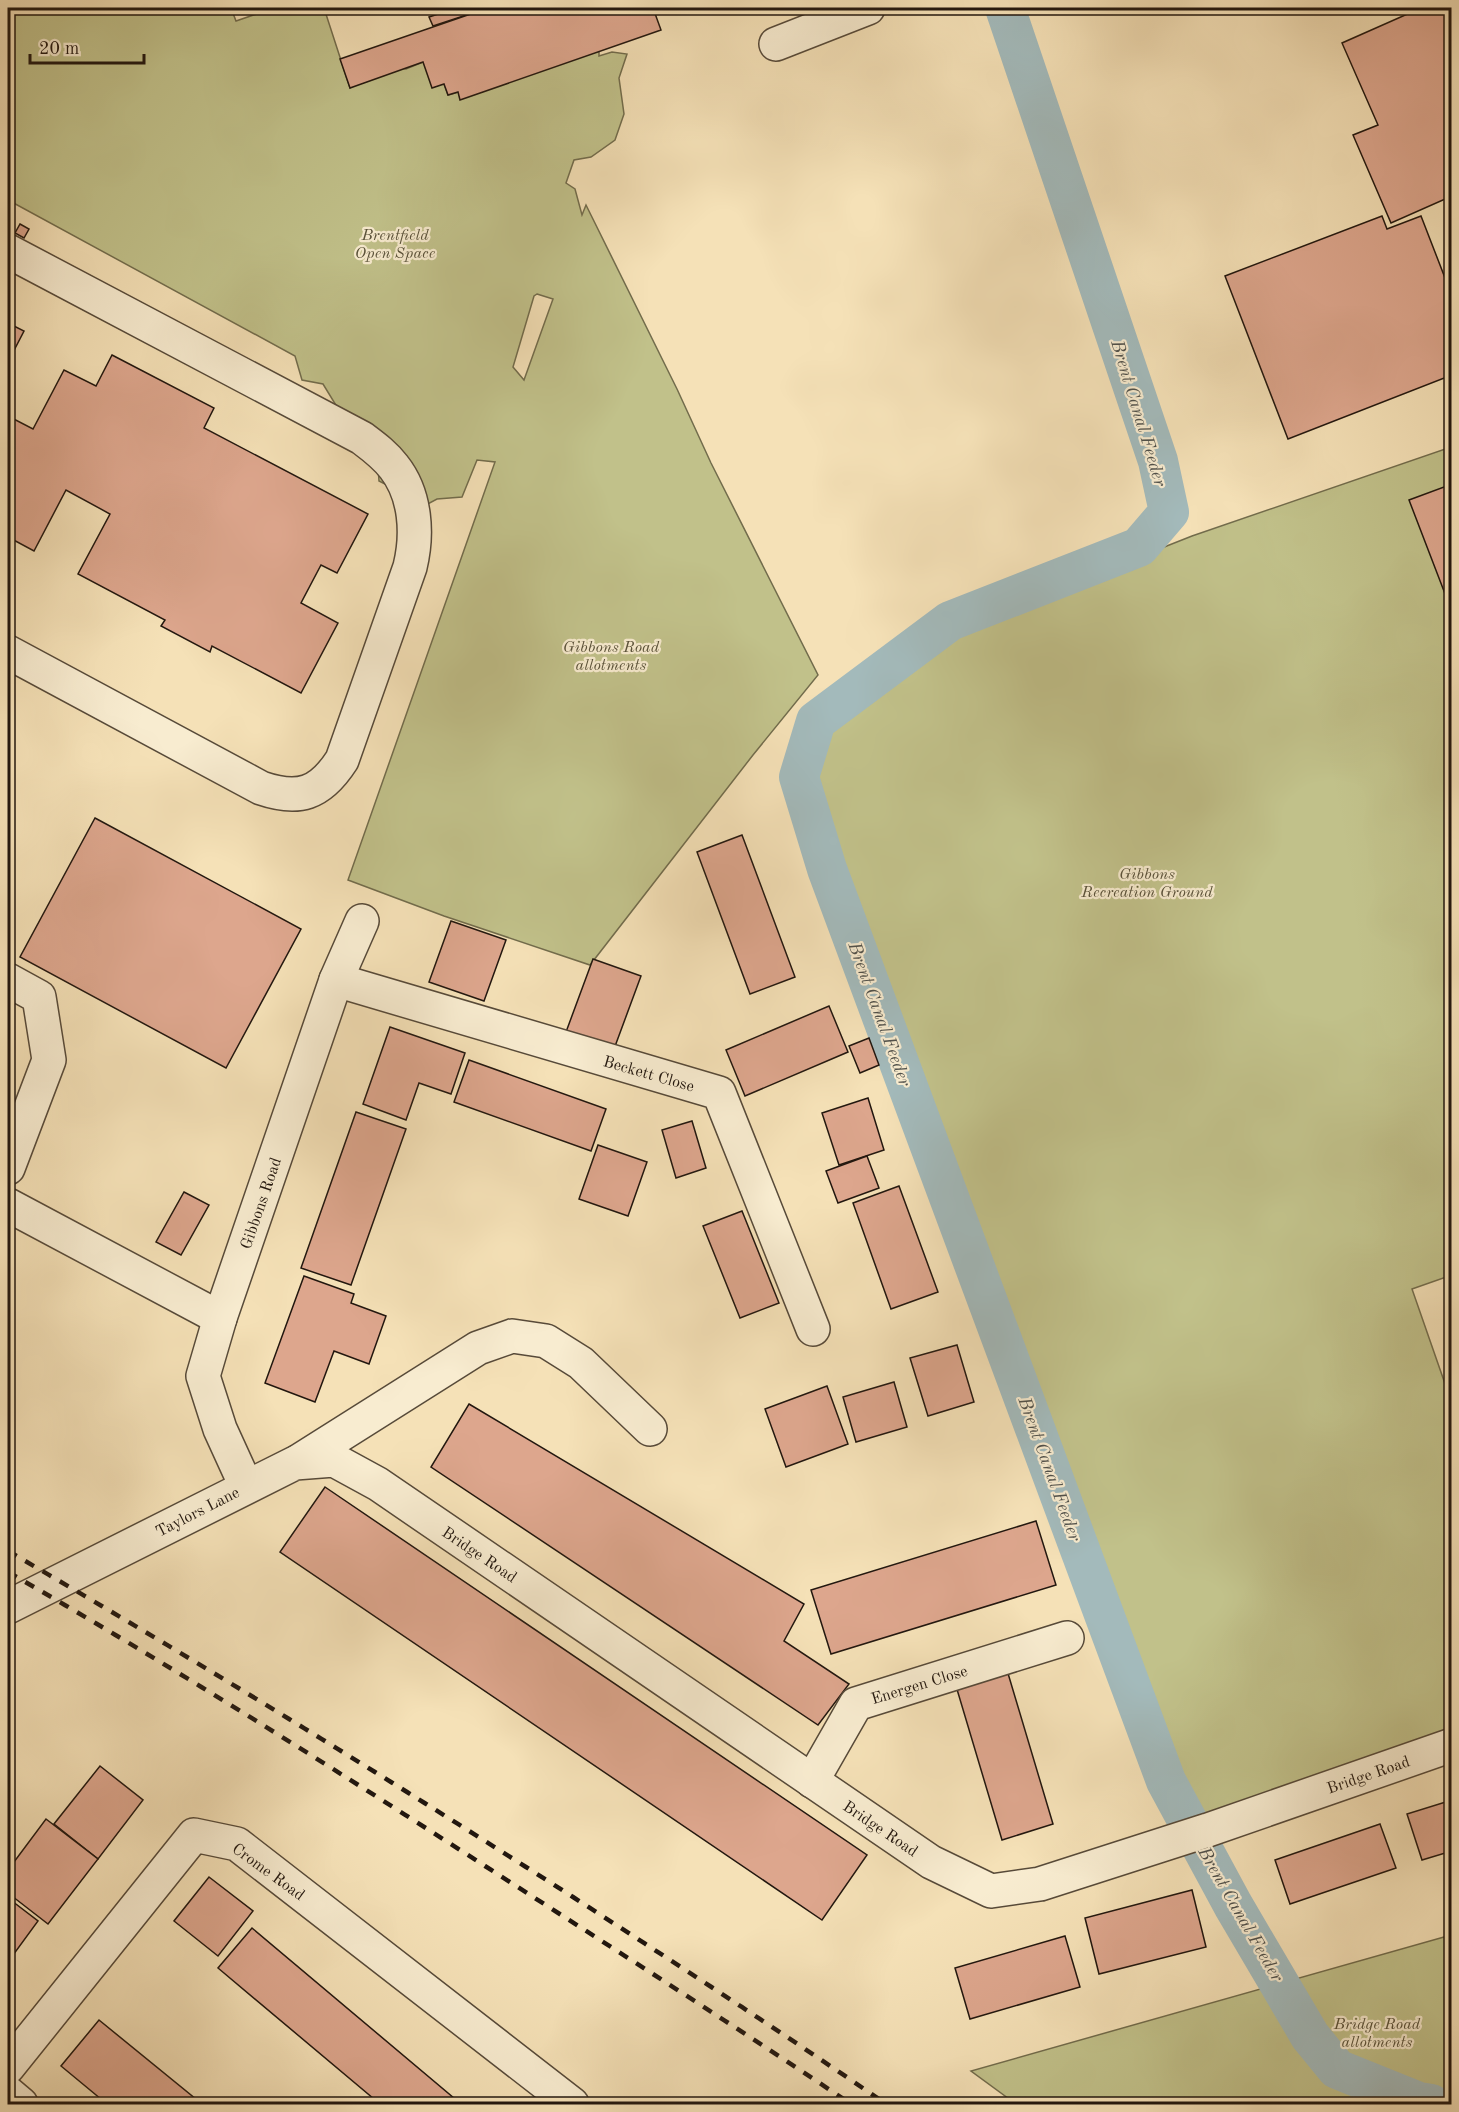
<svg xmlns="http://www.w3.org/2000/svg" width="1459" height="2112" font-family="'Old Standard TT',serif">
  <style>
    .green { fill: #c1c18a; stroke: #726c4c; stroke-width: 1.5; fill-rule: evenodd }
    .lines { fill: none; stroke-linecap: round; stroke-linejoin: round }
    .canal { stroke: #a3babb; stroke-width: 40 }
    .building { fill: #dda68d; stroke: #22170f; stroke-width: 1.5 }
    .minor-casing { stroke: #574a39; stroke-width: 36 }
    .minor { stroke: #f8ecd0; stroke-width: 33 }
    .rail { stroke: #22170f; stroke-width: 4.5; stroke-dasharray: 10 10; stroke-linecap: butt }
    .labels { text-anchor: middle; stroke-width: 4.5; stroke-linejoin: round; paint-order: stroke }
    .park-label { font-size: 16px; font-style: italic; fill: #5a523a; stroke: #f8ecd0 }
    .street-label { font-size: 16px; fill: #22170f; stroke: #f8ecd0 }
    .water-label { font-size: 18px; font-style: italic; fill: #4f504b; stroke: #f8ecd0 }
  </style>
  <rect width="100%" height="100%" fill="#f5e1b7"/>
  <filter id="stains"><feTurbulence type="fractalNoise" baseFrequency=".00333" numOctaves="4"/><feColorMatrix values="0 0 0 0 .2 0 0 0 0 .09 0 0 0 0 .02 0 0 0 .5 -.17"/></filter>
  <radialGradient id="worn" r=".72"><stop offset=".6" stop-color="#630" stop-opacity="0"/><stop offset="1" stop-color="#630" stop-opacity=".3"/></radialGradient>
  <g class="green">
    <path d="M8,8h223l5,13 38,-13h50l26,80 36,-23 20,4 17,-7 21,22 4,11 151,-44v5l13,-4 15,2 -8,24 5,36 -9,26 -24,17 -17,3 -8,23 9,6 7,26 4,-10 91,184 34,74 107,212 -65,80 -163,210 -146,-49 -96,-36 147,-418 -18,-2 -15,37 -25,2 -11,6 -47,-24 -3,-45 -39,-29 -14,-23 -21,-4 -7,-24 -287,-156zM537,294l16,5 -29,81 -11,-13 21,-71z"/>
    <polygon points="1451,447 1452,1275 1412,1289 1451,1401 1451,1730 1184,1825 1151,1777 784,775 836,720 957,629 1192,536"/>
    <polygon points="1451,1935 1451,2104 1016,2104 971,2071"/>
  </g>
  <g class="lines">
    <polyline class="canal" points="1005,8 1158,461 1169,512 1139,547 950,621 816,721 799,777 827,869 1166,1781 1233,1905 1310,2036 1337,2069 1419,2102 1431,2104"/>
  </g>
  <g class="building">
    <polygon points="457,8 488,8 433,26 429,17"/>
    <polygon points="488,8 653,8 661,30 460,100 458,92 448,95 444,84 432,88 423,62 350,88 340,59"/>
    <polygon points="1421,8 1452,8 1452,196 1391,223 1353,135 1378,125 1342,43"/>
    <polygon points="1382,216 1387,229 1421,216 1452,296 1452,375 1288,439 1225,276"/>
    <polygon points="20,224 29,229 24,238 15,233"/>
    <polygon points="8,323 24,331 8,362"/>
    <polygon points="112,355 214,408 204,428 368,514 337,573 321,565 301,603 338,623 301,693 212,646 210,652 161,626 165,620 78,574 110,514 66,490 34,551 8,537 8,416 33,429 64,370 96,386"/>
    <polygon points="1452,484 1452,612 1409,500"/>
    <polygon points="95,818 301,929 226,1068 20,957"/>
    <polygon points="742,835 795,977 750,994 697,852"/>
    <polygon points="451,921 506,940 484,1001 429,982"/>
    <polygon points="593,959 641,976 614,1049 566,1032"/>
    <polygon points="829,1006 848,1052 745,1096 726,1050"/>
    <polygon points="390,1027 465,1053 451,1094 419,1083 406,1120 363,1104"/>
    <polygon points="869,1038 879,1065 860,1073 849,1046"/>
    <polygon points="469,1060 606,1109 591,1151 454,1102"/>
    <polygon points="868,1098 884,1150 839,1165 822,1113"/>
    <polygon points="356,1112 406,1129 351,1285 301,1268"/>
    <polygon points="692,1121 706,1168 676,1178 662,1130"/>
    <polygon points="598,1145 647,1162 628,1216 579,1199"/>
    <polygon points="867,1156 879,1188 838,1203 826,1171"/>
    <polygon points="899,1186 938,1292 891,1309 853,1203"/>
    <polygon points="184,1192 209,1205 181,1255 156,1242"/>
    <polygon points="742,1211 779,1303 740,1318 703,1226"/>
    <polygon points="304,1276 354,1294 351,1303 386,1316 369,1364 334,1351 315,1402 265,1383"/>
    <polygon points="957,1345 974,1402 928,1416 910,1358"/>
    <polygon points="894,1382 907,1427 856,1442 843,1397"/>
    <polygon points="827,1386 848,1444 786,1467 765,1409"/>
    <polygon points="469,1404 804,1604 784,1641 849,1684 818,1725 431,1467"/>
    <polygon points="325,1487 867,1855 822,1920 280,1552"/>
    <polygon points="1036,1521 1056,1585 831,1654 811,1590"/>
    <polygon points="1007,1670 1053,1824 1002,1840 956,1686"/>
    <polygon points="100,1766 143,1800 98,1859 54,1824"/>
    <polygon points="1452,1800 1452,1851 1422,1860 1407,1814"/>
    <polygon points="46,1819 98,1859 48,1924 8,1893 8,1870"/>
    <polygon points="1380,1824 1396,1868 1290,1904 1275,1860"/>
    <polygon points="209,1877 253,1911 218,1956 174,1921"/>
    <polygon points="1192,1890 1206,1947 1099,1974 1085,1918"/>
    <polygon points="8,1898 38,1921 8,1962"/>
    <polygon points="252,1928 461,2104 380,2104 218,1968"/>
    <polygon points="1065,1936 1080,1987 970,2019 955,1968"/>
    <polygon points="99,2020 202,2104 107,2104 61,2066"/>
  </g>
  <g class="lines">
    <defs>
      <g id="minor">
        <polyline points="776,44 868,8"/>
        <path d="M8,251l354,187c12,9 23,17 32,29 22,28 24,67 16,100l-68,193c-22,34 -43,41 -81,28l-253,-136"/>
        <polyline points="8,980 39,997 49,1060 8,1168"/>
        <polyline points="336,980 719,1093 813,1329"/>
        <polyline points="8,1205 220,1318"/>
        <polyline points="299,1461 478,1348 512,1336 546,1341 581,1363 650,1429"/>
        <polyline points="246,1486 220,1429 203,1376 220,1318 336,980 362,921"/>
        <polyline points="8,1607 295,1463 334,1460 378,1484 931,1862 991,1891 1040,1884 1208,1830 1452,1745"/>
        <polyline points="812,1781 856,1704 1067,1638"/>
        <polyline points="8,2067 194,1835 237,1844 572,2104"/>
        <polyline points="8,2093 21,2104"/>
      </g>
    </defs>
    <use href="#minor" class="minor-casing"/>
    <use href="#minor" class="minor"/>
    <g class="rail">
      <path d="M8,1551c191,111 379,227 565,346 105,68 210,136 313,207"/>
      <path d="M8,1572c162,93 320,193 477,294 123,79 245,157 366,238"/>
    </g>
  </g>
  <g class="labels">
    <g class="park-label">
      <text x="395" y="240">Brentfield<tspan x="395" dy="18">Open Space</tspan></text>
      <text x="611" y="652">Gibbons Road<tspan x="611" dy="18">allotments</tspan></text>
      <text x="1147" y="879">Gibbons<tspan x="1147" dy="18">Recreation Ground</tspan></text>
      <text x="1377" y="2029">Bridge Road<tspan x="1377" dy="18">allotments</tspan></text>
    </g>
    <g class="street-label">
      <text transform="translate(649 1073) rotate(16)" y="6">Beckett Close</text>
      <text transform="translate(260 1203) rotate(-71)" y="6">Gibbons Road</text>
      <text transform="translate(197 1511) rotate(-27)" y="6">Taylors Lane</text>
      <text transform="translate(480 1554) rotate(34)" y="6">Bridge Road</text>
      <text transform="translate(919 1684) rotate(-17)" y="6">Energen Close</text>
      <text transform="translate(1368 1774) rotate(-19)" y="6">Bridge Road</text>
      <text transform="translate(881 1828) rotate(34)" y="6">Bridge Road</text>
      <text transform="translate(269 1871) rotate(36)" y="6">Crome Road</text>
    </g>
    <g class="water-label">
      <text transform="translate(1139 413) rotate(73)" y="6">Brent Canal Feeder</text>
      <text transform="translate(880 1014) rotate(70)" y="6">Brent Canal Feeder</text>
      <text transform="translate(1050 1469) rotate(70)" y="6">Brent Canal Feeder</text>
      <text transform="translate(1241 1914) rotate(60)" y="6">Brent Canal Feeder</text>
    </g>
  </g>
  <rect width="1459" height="2112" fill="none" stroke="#f5e1b7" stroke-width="30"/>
  <rect x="9" y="9" width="1441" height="2094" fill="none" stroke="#22170f" stroke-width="3"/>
  <rect x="15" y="15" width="1429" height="2082" fill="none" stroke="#22170f" stroke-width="1.5"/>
  <path d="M30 54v9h114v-9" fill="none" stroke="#22170f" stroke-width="3"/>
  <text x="39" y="54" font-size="18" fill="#22170f" stroke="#f8ecd0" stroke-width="4.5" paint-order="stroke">20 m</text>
  <rect width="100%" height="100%" filter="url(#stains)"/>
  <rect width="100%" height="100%" fill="url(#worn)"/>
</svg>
